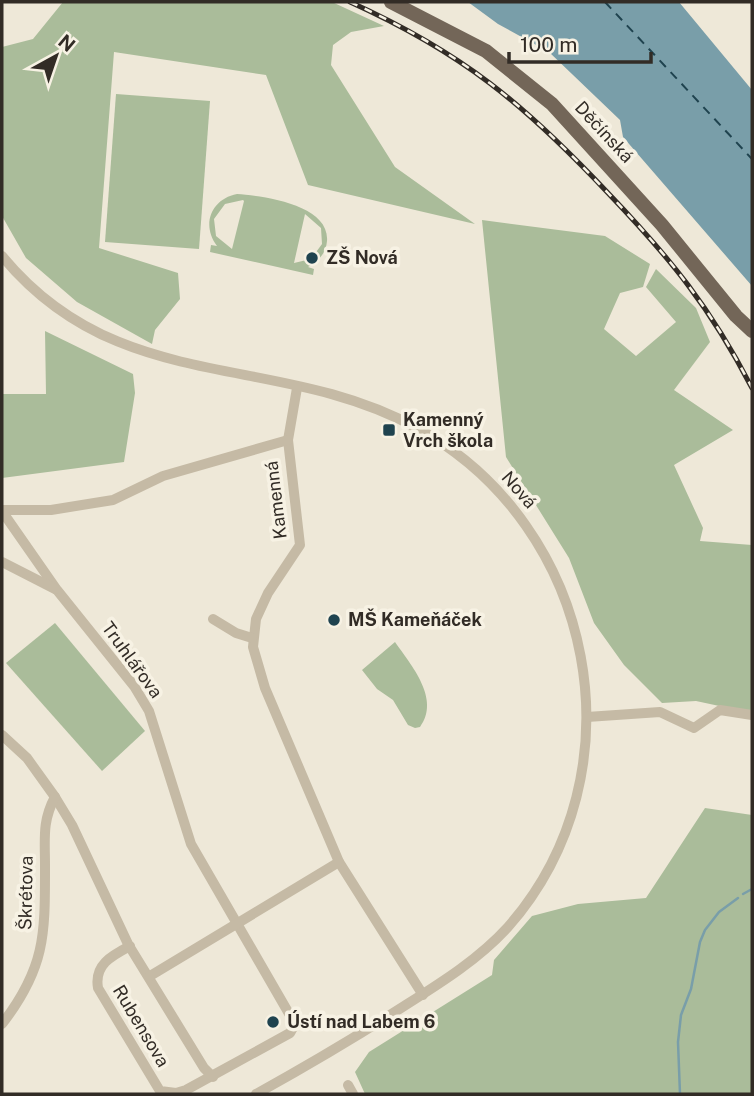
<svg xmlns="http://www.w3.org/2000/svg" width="754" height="1096" font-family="'Public Sans',sans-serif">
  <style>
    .green { fill: #aabc9a; fill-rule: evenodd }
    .water { fill: #799ea9 }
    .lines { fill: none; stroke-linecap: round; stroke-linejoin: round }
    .stream { stroke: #799ea9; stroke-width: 2.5 }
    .ferry { stroke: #1f434f; stroke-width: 2; stroke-dasharray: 9 7; stroke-linecap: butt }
    .minor { stroke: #c5baa5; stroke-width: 10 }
    .major { stroke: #736658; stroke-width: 14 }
    .rail-casing { stroke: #322c26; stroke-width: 5 }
    .rail { stroke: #f7f2e4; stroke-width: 2.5; stroke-dasharray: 8; stroke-linecap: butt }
    .poi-dot { fill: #1f434f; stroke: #f7f2e4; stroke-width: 2.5 }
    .labels { text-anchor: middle; stroke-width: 7; stroke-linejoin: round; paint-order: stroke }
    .street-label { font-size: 18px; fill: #322c26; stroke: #f7f2e4 }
    .poi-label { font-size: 18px; font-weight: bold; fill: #322c26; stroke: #f7f2e4; text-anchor: start }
  </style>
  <rect width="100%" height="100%" fill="#eee8d8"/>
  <g class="green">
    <polygon points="63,2 332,2 384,26 351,32 333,45 331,65 395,167 475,224 308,185 266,75 114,52 99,248 178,273 180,299 155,330 152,344 77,302 26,258 2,216 2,47 33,39"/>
    <polygon points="116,94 210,101 199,249 105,242"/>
    <path d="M237,194c27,2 93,11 90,47 -1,12 -8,20 -19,26l6,2 -1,6 -103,-23 1,-7 6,1c-16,-21 -6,-47 20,-52zM243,200l1,1 -12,48 -16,-13 -2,-17 11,-15zM305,214l16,14 1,16 -11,15 -17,4z"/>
    <polygon points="482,220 605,236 650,264 643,287 620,293 604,329 636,356 676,322 646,287 656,269 696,308 710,342 674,390 733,430 674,465 703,528 700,541 752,545 752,713 696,701 662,703 624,665 594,623 569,558 506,457"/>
    <polygon points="45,331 133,374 135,393 124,462 2,478 2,394 46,394"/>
    <polygon points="55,623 145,731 102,771 6,663"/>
    <path d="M395,642c16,23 46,57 25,85l-5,1 -7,-3 -15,-25 -16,-11 -15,-19z"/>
    <polygon points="705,808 752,815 752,1094 365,1094 355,1072 369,1052 492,975 494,960 532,916 578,904 646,898"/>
  </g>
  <polygon class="water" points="468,2 679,2 752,90 752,286 623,137 620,120 549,52 498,24"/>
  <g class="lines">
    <g class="stream">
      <polyline points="743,894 752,889"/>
      <polyline points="680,1094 678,1042 681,1015 691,989 700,942 705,930 719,912 738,898"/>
    </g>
    <polyline class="ferry" points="605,2 752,159"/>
    <g class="minor">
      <path d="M2,256c117,142 273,94 415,172 179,98 227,344 91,499 -30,33 -69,57 -107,81 -47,30 -96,59 -145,86"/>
      <polyline points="297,388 288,440 300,545 268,593 256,619 253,647 265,688 339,862 423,995"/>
      <polyline points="2,510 51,510 113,500 163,476 288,440"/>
      <path d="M2,511l55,79 77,96 15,25 42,133 104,180 -5,9 -104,57 -10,3 -16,-2 -62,-103c-4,-23 13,-32 32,-42"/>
      <polyline points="2,562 55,589"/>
      <polyline points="213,619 236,633 252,638"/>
      <polyline points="587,717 660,712 694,728 720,710 752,715"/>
      <polyline points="2,735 27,758 55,797 72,825 128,944 204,1068 213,1077"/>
      <polyline points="150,976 339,862"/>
      <path d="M2,1024c44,-57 43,-90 43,-159 0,-26 -3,-44 10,-68"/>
      <polyline points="348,1085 353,1094"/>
    </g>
    <polyline class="major" points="391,2 486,51 552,104 662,225 736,316 752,331"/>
    <defs>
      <path id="rail" d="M350,2c113,51 174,102 258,191 63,66 102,114 144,195"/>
    </defs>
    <use href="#rail" class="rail-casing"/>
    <use href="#rail" class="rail"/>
  </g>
  <g class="poi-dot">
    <circle cx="312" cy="258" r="7"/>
    <rect x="382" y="423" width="14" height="14" rx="3.5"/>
    <circle cx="334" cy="620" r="7"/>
    <circle cx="273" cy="1022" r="7"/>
  </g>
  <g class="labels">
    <g class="street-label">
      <text transform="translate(604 132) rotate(47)" y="6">Děčínská</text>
      <text transform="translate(519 490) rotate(49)" y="6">Nová</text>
      <text transform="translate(276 500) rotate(-97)" y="6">Kamenná</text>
      <text transform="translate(132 660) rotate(54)" y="6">Truhlářova</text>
      <text transform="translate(26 893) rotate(-89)" y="6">Škrétova</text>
      <text transform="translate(141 1026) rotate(59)" y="6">Rubensova</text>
    </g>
    <g class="poi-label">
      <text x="326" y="264">ZŠ Nová</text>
      <text x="403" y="426">Kamenný<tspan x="403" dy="21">Vrch škola</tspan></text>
      <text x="348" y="626">MŠ Kameňáček</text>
      <text x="287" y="1028">Ústí nad Labem 6</text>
    </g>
  </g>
  <rect width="754" height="1096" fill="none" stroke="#322c26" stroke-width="7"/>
  <g transform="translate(56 56) rotate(40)" stroke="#f7f2e4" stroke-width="5" paint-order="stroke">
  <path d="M0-5L12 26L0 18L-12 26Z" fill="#322c26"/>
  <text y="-10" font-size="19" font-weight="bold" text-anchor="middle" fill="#322c26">N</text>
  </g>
  <path d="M509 52v10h142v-10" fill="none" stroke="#322c26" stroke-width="3.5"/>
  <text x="520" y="52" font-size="21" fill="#322c26" stroke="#f7f2e4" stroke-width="5" paint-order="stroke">100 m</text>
</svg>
